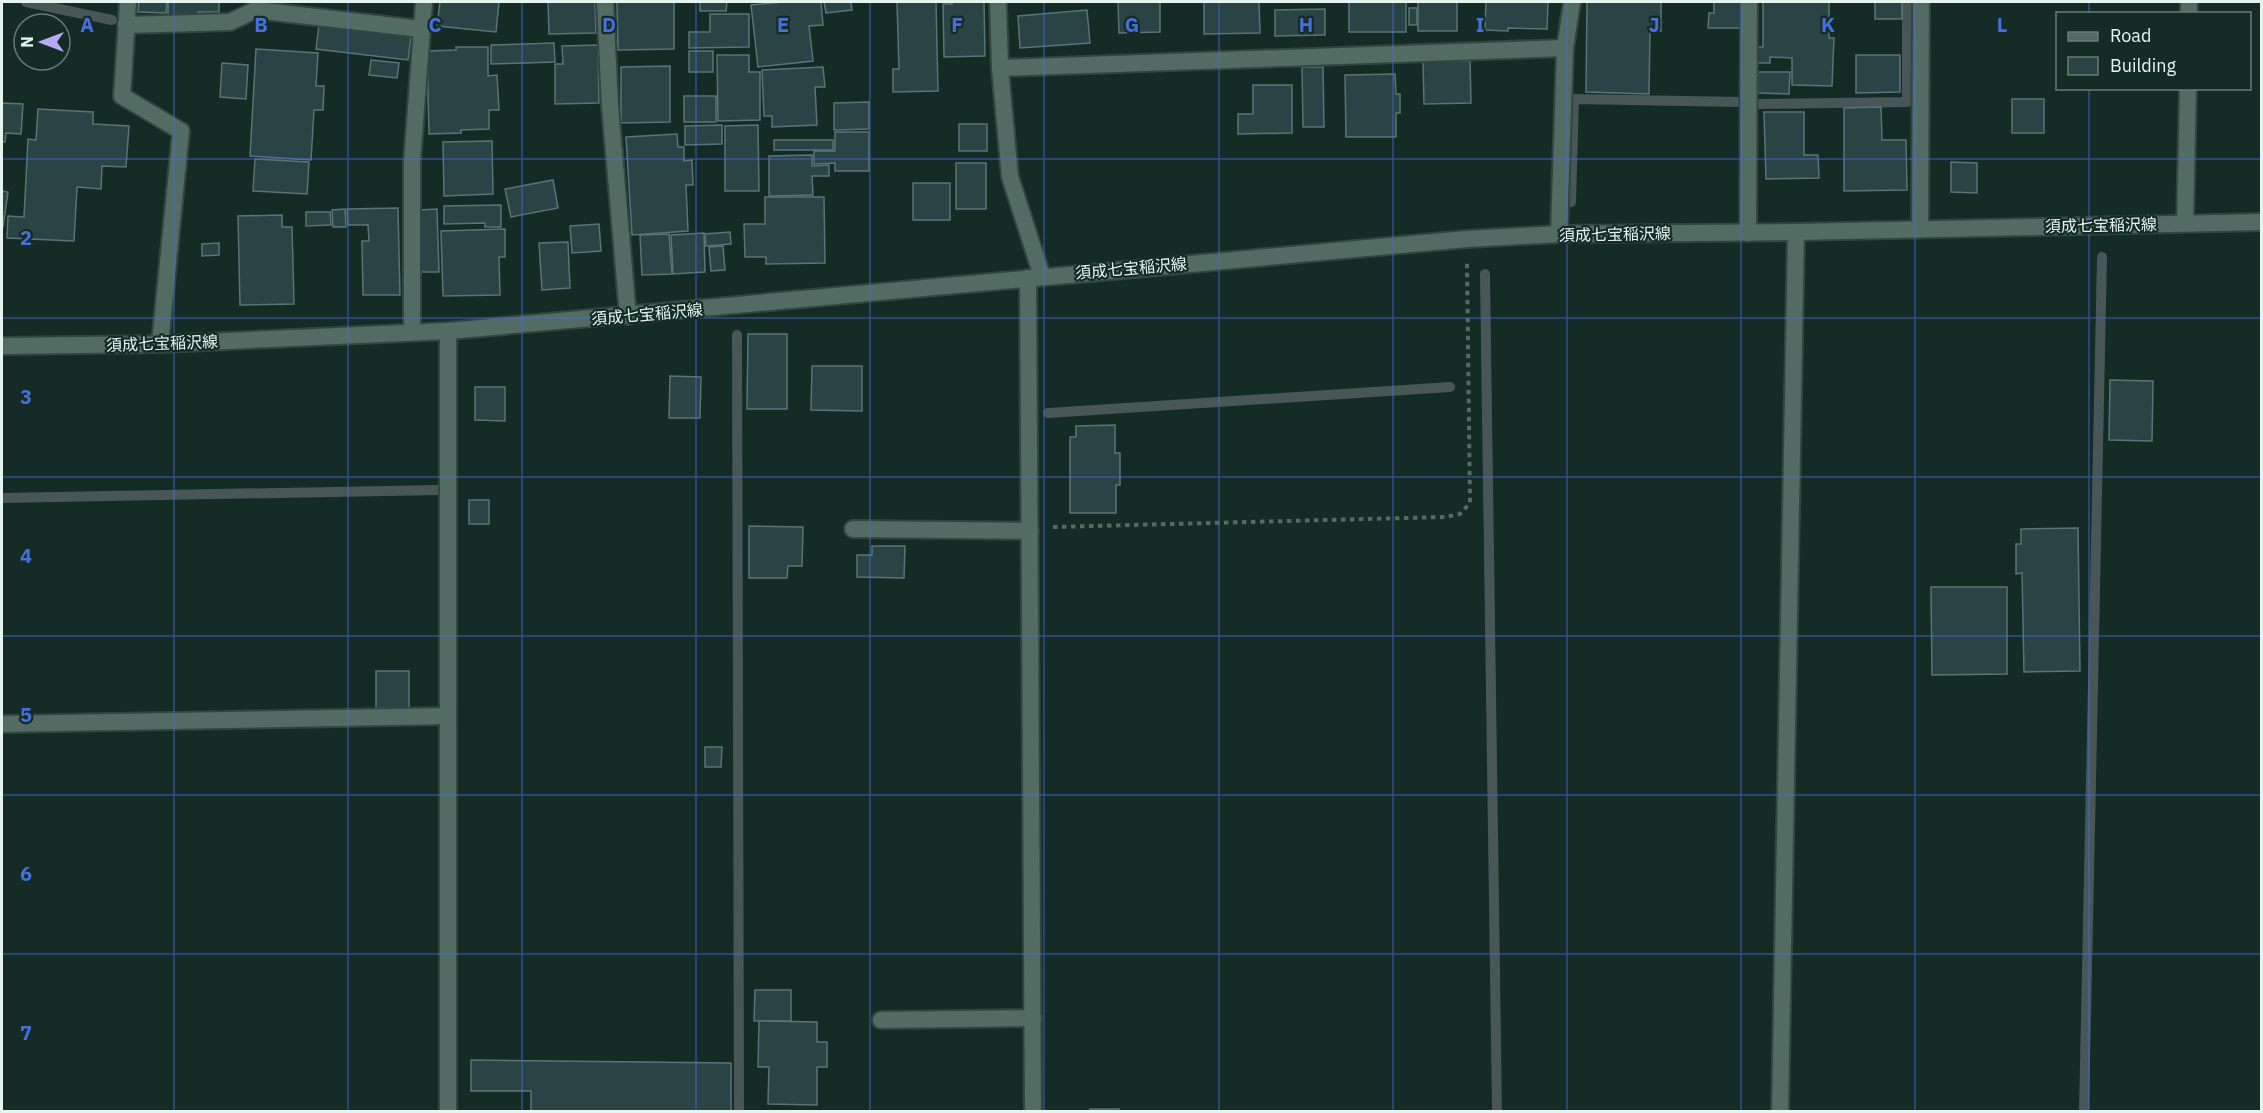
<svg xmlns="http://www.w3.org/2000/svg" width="2263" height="1113" font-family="'IBM Plex Sans','Noto Sans JP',sans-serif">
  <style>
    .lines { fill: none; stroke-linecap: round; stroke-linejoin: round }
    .stream { stroke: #485658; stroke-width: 10 }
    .building { fill: #2a4445; stroke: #587475; stroke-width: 1.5 }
    .service-casing { stroke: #334540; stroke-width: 20 }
    .minor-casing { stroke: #334540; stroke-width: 20 }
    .secondary-casing { stroke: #334540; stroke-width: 20 }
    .path { stroke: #556a64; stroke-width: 4; stroke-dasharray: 4.5 4.5; stroke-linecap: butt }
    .service { stroke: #526b63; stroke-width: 16 }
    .minor { stroke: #526b63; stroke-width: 16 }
    .secondary { stroke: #526b63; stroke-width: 16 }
    .grid { fill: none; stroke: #456fdd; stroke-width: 1.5; stroke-opacity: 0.55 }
    .labels { text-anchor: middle; stroke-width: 4.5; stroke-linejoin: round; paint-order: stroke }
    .street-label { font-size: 16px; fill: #e6f4ef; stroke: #142c25 }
    .grid-label { font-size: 20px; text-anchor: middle; font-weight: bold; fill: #456fdd; stroke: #142c25; stroke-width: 4.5; stroke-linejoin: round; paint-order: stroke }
  </style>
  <rect width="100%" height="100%" fill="#142c25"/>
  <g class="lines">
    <g class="stream">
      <polyline points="26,2 112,20"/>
      <polyline points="1759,104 1907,102 1907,2"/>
      <polyline points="1571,202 1574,99 1740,102"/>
      <polyline points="1485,274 1497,1112"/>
      <polyline points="737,335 739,1112"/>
      <polyline points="1048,413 1450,387"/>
      <polyline points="2,498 439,490"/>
      <polyline points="2084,1112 2102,257"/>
    </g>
  </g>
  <g class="building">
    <polygon points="139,2 167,2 166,13 138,12"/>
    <polygon points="168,2 219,2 219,12 198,12 198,16 168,15"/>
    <polygon points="440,2 499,2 496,32 437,26"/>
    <polygon points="548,2 595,2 596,33 549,34"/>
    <polygon points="617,2 674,2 674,49 618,50"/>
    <polygon points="700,2 727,2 726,11 700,11"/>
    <polygon points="784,2 821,2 823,25 809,26 813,61 758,67 751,5"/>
    <polygon points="824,2 851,2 852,10 826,13"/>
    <polygon points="897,2 936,2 938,91 893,92 893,69 899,69"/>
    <polygon points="952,2 984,2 985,56 944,57 943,4 952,4"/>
    <polygon points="1118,2 1160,2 1160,32 1119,33"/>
    <polygon points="1204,2 1259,2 1260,33 1204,34"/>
    <rect x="1349" y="2" width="57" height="30"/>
    <rect x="1418" y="2" width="39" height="29"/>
    <polygon points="1486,2 1548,2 1547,29 1508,28 1508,31 1485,30"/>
    <polygon points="1587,2 1661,2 1661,31 1650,31 1649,94 1586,92"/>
    <polygon points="1714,2 1742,2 1741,28 1708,28 1709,13 1714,13"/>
    <polygon points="1763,2 1829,2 1829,38 1834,38 1832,86 1792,85 1792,58 1770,57 1770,63 1755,63 1755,47 1763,47"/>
    <rect x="1875" y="2" width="27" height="17"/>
    <rect x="1409" y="8" width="8" height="17"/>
    <polygon points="1325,9 1325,35 1275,36 1275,10"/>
    <polygon points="1087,10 1090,43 1020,48 1018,16"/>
    <polygon points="710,14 749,14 749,47 689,48 689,32 710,32"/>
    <polygon points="319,25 411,37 408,60 316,49"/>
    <polygon points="554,43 555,62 491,64 491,45"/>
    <polygon points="598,45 599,103 555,104 555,64 563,64 562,46"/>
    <polygon points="456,47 488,47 488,76 497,75 499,110 489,110 489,129 461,130 461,133 429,134 427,51 456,50"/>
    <polygon points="256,49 318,53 316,86 324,86 323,110 314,110 311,160 250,156"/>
    <rect x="689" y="51" width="24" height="21"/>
    <polygon points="717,55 749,55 749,72 760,72 760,120 718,121"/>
    <polygon points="1856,55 1900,55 1900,92 1856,93"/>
    <polygon points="371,60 399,63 397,78 369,75"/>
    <polygon points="1423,61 1470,61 1471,103 1424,104"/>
    <polygon points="222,63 248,65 246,99 220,97"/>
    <polygon points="670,66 670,122 621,123 621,67"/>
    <polygon points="823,67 825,87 815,87 817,125 772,127 772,116 764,116 762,70"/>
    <polygon points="1302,67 1323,67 1324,127 1303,127"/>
    <polygon points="1758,72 1790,72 1789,94 1758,93"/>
    <polygon points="1395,74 1396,94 1400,94 1400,113 1396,113 1396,137 1346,137 1345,75"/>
    <polygon points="1253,85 1292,85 1292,133 1238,134 1238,114 1253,114"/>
    <rect x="684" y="96" width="32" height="26"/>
    <rect x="2012" y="99" width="32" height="34"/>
    <polygon points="869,102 869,129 834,130 834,103"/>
    <polygon points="2,103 23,104 21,134 6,133 5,142 2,142"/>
    <polygon points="1881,107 1882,140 1906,140 1907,190 1844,191 1844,108"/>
    <polygon points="38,109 93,112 93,124 129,126 126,167 102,166 101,189 77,187 74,241 7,238 8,216 24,217 28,139 36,140"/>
    <polygon points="1764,112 1804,112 1804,155 1818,155 1819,178 1766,179"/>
    <rect x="959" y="124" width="28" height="27"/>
    <polygon points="722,125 722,144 685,145 685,126"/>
    <polygon points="758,125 759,191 725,191 725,126"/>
    <polygon points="835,132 869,132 869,171 835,171 835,163 814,164 814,151 835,151"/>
    <polygon points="677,134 678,147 684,147 684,161 692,160 693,185 686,185 688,231 632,235 626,137"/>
    <rect x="774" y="140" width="59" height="10"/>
    <polygon points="492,141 493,194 444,196 443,142"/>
    <polygon points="812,155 812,166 829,165 829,176 812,176 813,195 769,196 769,156"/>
    <polygon points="255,159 309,162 307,194 253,191"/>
    <polygon points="1951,162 1977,163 1977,193 1951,192"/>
    <rect x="956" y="163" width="30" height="46"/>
    <polygon points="553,180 558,208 511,217 505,189"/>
    <rect x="913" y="183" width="37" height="37"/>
    <polygon points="2,191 8,192 3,227 2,227"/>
    <polygon points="765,197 824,197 825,263 766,264 766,257 745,257 744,224 765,224"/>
    <polygon points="501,205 501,227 485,227 485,223 444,224 444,206"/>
    <polygon points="398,208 400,295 363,295 362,241 369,241 368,225 348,225 347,209"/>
    <polygon points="345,209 346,227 333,227 332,210"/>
    <polygon points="437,209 439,272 421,272 420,210"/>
    <polygon points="306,212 330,212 331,225 306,226"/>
    <polygon points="282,215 282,227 292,227 294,304 240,305 238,216"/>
    <polygon points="599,224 601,251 572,253 570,226"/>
    <polygon points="505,229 505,257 499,257 500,295 443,296 441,231"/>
    <polygon points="730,232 731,244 706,246 705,234"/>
    <polygon points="704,233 705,272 673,274 671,235"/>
    <polygon points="669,234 672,274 642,275 640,235"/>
    <polygon points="568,242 570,288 542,290 539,243"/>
    <polygon points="219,243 219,255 202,256 202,244"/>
    <polygon points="723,246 725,270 711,271 709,247"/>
    <polygon points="748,334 787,334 787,409 747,409"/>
    <polygon points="812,366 862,366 862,411 811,410"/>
    <polygon points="670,376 701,377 700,418 669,418"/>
    <polygon points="2110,380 2153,381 2152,441 2109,440"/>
    <polygon points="475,387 505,387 505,421 475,420"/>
    <polygon points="1115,425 1115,453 1120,453 1120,485 1116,485 1116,513 1070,513 1070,437 1076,437 1076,426"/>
    <rect x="469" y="500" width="20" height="24"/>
    <polygon points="749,526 803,527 802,566 788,566 787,578 749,578"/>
    <polygon points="2078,528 2080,671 2024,672 2022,573 2016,574 2016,544 2021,544 2021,529"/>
    <polygon points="872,546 905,546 904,578 857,577 857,555 872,555"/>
    <polygon points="1931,587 2007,587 2007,674 1932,675"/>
    <rect x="376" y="671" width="33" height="37"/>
    <polygon points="705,747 722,747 721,767 705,767"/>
    <polygon points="755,990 791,990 791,1021 754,1021"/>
    <polygon points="759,1021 817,1022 817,1042 827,1042 827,1067 817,1067 817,1105 768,1104 769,1067 758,1067"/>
    <polygon points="471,1060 731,1063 731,1112 531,1112 531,1091 471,1091"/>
    <rect x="1090" y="1109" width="29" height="3"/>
  </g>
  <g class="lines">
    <defs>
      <g id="service">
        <polyline points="1920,229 1921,2"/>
        <polyline points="853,529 1030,531"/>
        <polyline points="881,1020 1033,1018"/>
      </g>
      <g id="minor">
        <polyline points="128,2 122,96 181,131 160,344"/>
        <polyline points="605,2 610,106 628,316"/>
        <polyline points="998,2 1000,68 1010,177 1042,276"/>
        <polyline points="2189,14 2189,2"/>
        <polyline points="126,25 230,22 255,10 421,29"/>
        <polyline points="1000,68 1565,48 1572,2"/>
        <polyline points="2185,223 2188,88"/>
        <polyline points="1748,233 1749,2"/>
        <polyline points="1559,234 1565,48"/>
        <polyline points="1028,278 1033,1112"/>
        <polyline points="448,331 448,1112"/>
        <polyline points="412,332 412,162 424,2"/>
        <polyline points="2,724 448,716"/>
        <polyline points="1780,1112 1796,232"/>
      </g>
      <polyline id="secondary" points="2,346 160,344 448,331 1467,239 1559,234 1796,232 2262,222"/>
    </defs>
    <use href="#service" class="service-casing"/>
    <use href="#minor" class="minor-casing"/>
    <use href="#secondary" class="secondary-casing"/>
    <polyline class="path" points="1053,527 1445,517 1460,514 1470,503 1467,263"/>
    <use href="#service" class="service"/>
    <use href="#minor" class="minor"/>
    <use href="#secondary" class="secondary"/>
  </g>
  <path class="grid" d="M174,2v1110M348,2v1110M522,2v1110M696,2v1110M870,2v1110M1044,2v1110M1219,2v1110M1393,2v1110M1567,2v1110M1741,2v1110M1915,2v1110M2089,2v12M2089,88v1024M2,159h2260M2,318h2260M2,477h2260M2,636h2260M2,795h2260M2,954h2260"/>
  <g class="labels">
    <g class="street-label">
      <text transform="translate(2101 225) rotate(-1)" y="6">須成七宝稲沢線</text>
      <text transform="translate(1615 234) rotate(-1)" y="6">須成七宝稲沢線</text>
      <text transform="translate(1131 268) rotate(-5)" y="6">須成七宝稲沢線</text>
      <text transform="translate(647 314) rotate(-5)" y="6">須成七宝稲沢線</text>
      <text transform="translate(162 343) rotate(-2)" y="6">須成七宝稲沢線</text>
    </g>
  </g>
  <g class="grid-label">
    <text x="87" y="32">A</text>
    <text x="261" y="32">B</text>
    <text x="435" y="32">C</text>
    <text x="609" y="32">D</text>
    <text x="783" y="32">E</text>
    <text x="957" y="32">F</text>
    <text x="1132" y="32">G</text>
    <text x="1306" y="32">H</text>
    <text x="1480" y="32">I</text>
    <text x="1654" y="32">J</text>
    <text x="1828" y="32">K</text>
    <text x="2002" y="32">L</text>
    <text x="26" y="245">2</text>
    <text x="26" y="404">3</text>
    <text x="26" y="563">4</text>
    <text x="26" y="722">5</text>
    <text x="26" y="881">6</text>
    <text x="26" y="1040">7</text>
  </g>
  <rect width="2263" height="1113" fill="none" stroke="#e6f4ef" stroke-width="6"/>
  <rect x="2056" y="12" width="195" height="78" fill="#142c25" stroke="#687c76" stroke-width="1.5"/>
  <rect x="2068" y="32" width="30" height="9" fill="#526b63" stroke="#687c76" stroke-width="1.5"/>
  <text x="2110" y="42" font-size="18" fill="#e6f4ef">Road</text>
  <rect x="2068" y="57" width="30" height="18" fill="#2a4445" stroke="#687c76" stroke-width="1.5"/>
  <text x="2110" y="72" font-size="18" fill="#e6f4ef">Building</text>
  <g transform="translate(42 42) rotate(270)"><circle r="28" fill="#142c25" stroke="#687c76" stroke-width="1.5"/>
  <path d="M0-4.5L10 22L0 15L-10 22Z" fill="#b7abf8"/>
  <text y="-9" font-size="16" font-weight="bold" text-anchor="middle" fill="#e6f4ef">N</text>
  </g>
</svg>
